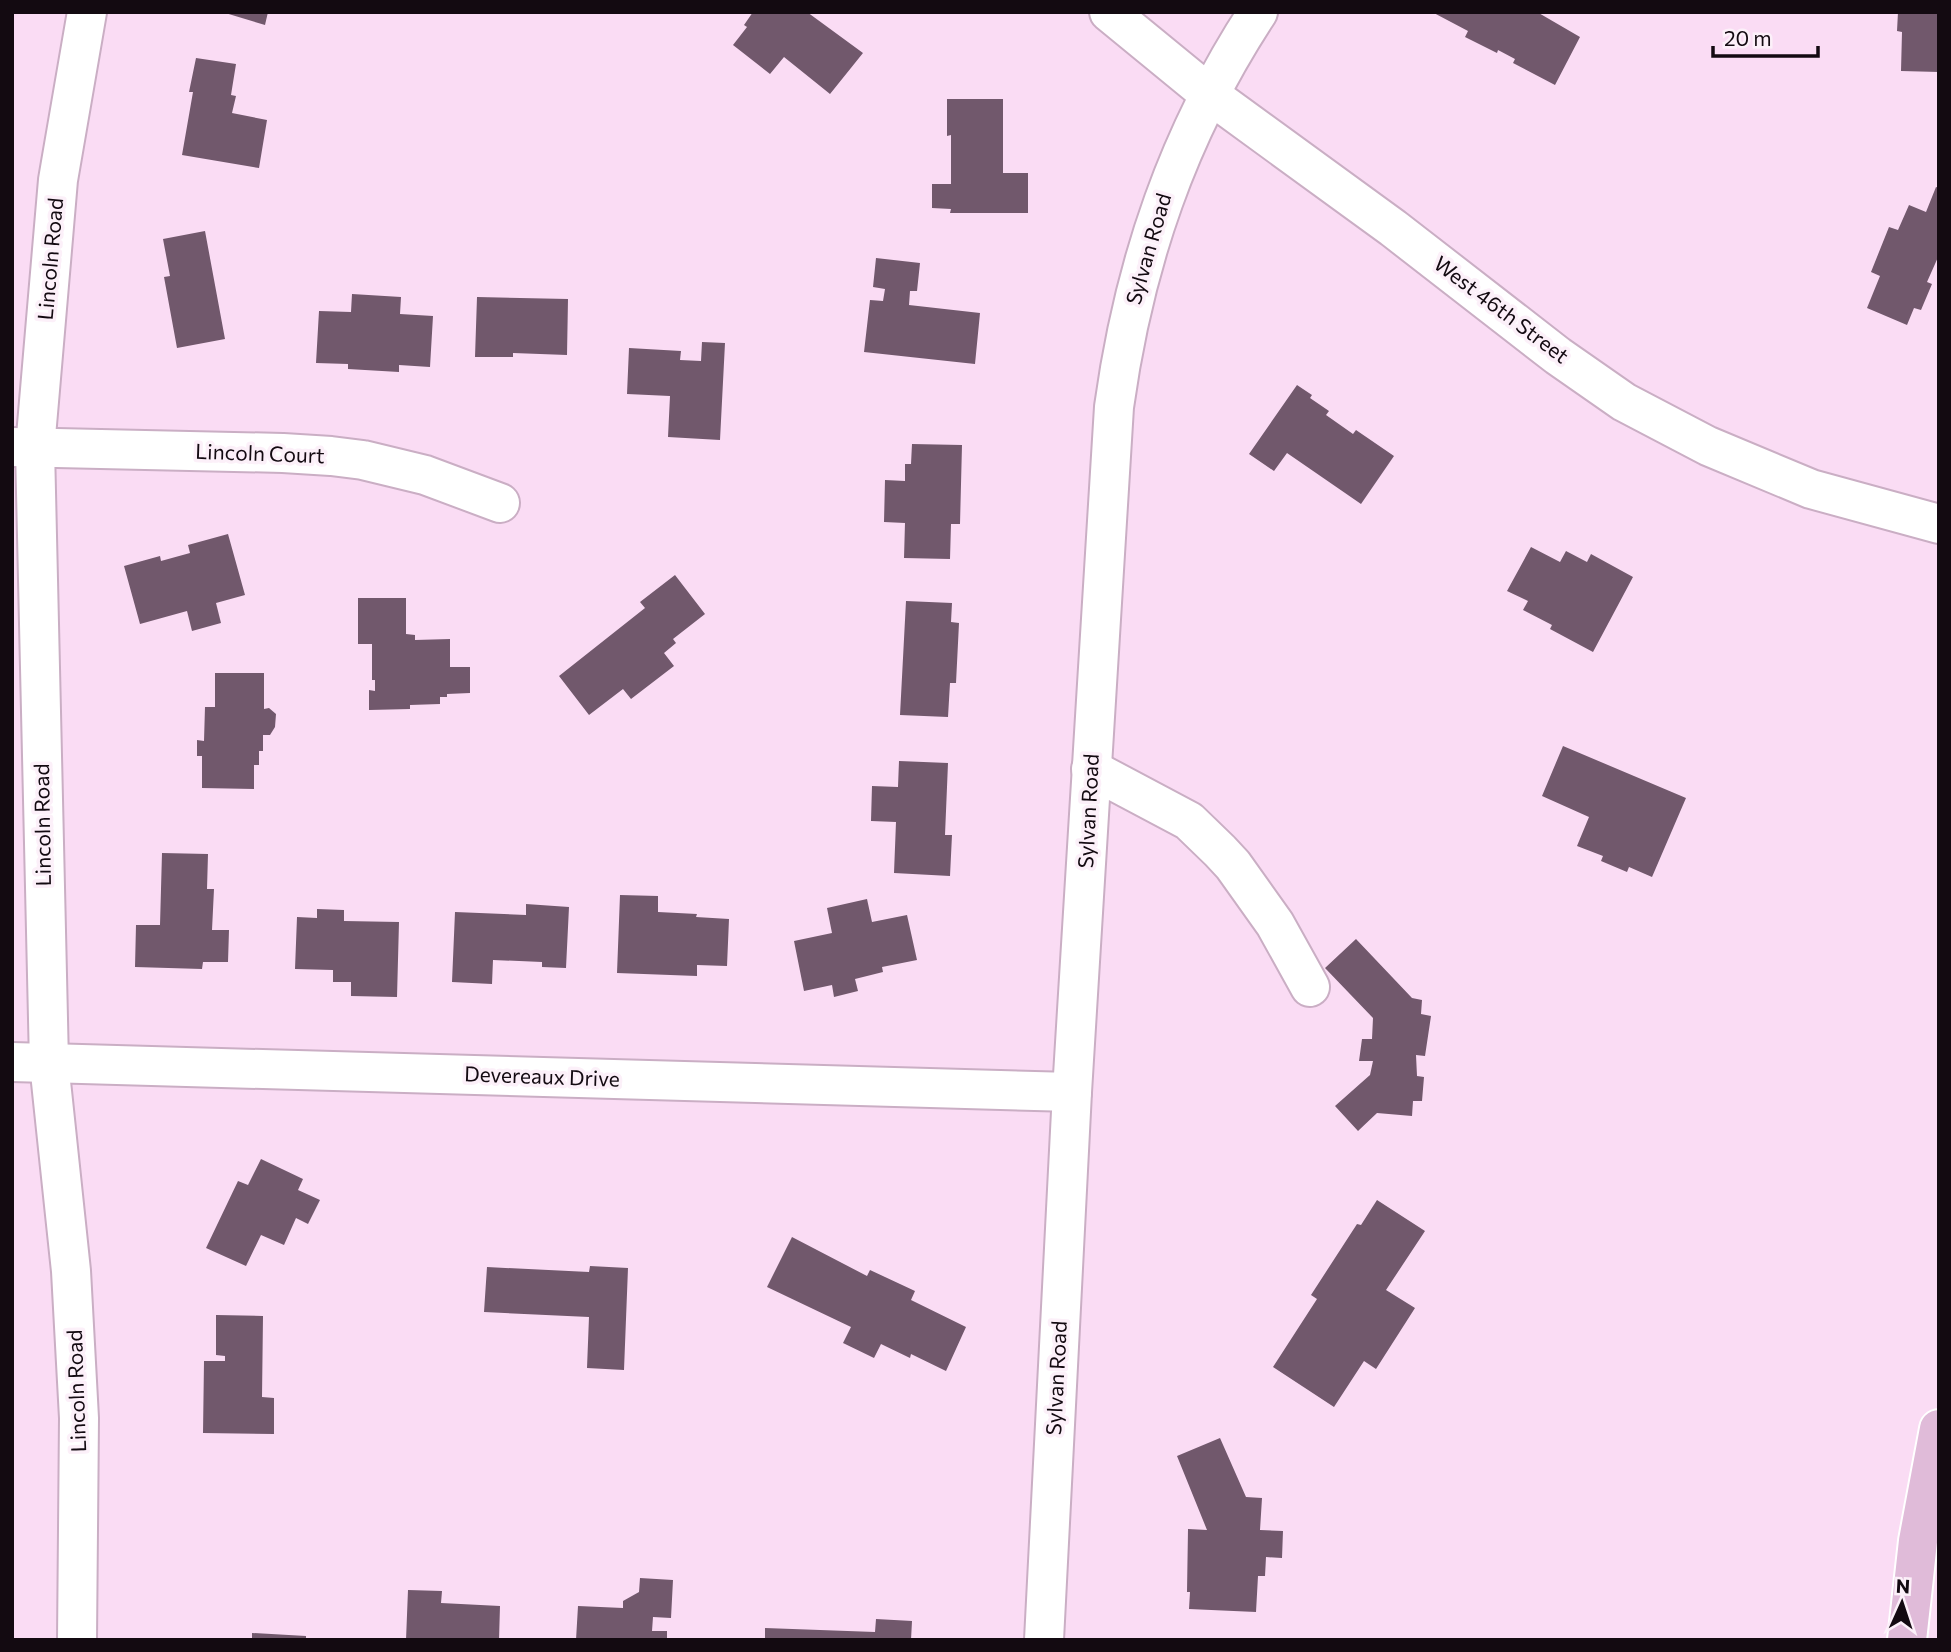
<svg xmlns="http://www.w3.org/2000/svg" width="1951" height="1652" font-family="Commissioner,sans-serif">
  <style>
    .building { fill: #71586c }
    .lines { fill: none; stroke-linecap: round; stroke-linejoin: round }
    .minor-casing { stroke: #caaec4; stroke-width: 42 }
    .major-casing { stroke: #fff; stroke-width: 42 }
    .minor { stroke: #fff; stroke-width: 38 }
    .major { stroke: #e0bbd9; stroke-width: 38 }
    .labels { text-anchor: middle; stroke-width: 7; stroke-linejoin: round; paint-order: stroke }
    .street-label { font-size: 21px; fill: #130a11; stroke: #fcf0f9 }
  </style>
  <rect width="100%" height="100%" fill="#fadcf4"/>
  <g class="building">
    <polygon points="222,12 268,12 265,25"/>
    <polygon points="753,12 807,12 863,53 830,94 784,57 770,74 733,45 747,27 744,25"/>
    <polygon points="1432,12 1537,12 1580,37 1555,85 1513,63 1515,59 1498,50 1497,53 1465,37 1468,31"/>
    <polygon points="1898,12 1939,12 1939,72 1901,71 1902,32 1897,31"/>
    <polygon points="196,58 236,64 231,95 236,96 232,113 267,120 259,168 182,155 193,92 189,92"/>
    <polygon points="947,99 1003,99 1003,173 1028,173 1028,213 950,213 951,209 932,208 932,184 951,184 951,135 947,136"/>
    <polygon points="1936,187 1939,188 1939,255 1927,282 1932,284 1921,310 1914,308 1907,325 1867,308 1880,276 1871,272 1889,227 1898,230 1909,205 1926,212"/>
    <polygon points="205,231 225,339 177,348 164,277 170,276 163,239"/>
    <polygon points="876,258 920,263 917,291 910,291 909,305 980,313 975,364 864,352 870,300 883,301 885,289 873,287"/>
    <polygon points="352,294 401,297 400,314 433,316 430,367 399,365 399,372 348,369 348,364 316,363 319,311 351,312"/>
    <polygon points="477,297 568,299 567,355 513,353 513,357 475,357"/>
    <polygon points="702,342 725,343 720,440 668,437 670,396 627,394 629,348 681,351 680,360 701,361"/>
    <polygon points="1297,385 1312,395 1310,398 1329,411 1326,415 1353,434 1356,430 1394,456 1361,504 1287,453 1274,471 1249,454"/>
    <polygon points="912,444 962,445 960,524 951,524 950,559 904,558 905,523 884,522 885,480 905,481 905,464 911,464"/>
    <polygon points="228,534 245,595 216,603 221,623 192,631 187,611 140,624 124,566 160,556 161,561 190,553 188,545"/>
    <polygon points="1531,547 1560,562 1566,551 1587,562 1591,554 1633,577 1593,652 1550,629 1552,625 1523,610 1528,601 1507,591"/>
    <polygon points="675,575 705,614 673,639 676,643 664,653 674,666 631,699 623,689 589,715 559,676 645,608 640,602"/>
    <polygon points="358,598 406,598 406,634 415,635 415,640 450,639 450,667 470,667 470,693 447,694 447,697 440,697 440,704 410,705 410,709 369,710 369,690 375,691 375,680 372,680 372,644 358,644"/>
    <polygon points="906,601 952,603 951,622 959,623 956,683 950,683 948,717 900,715"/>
    <polygon points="215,673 264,673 264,709 269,708 276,714 275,727 270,735 263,735 263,751 259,751 259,765 254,765 254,789 202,788 202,756 197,756 197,740 204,741 205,707 215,707"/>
    <polygon points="1563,746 1686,798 1652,877 1629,867 1627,872 1601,861 1603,856 1577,846 1589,817 1542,796"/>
    <polygon points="899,761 948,763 945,835 952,835 950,876 894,873 896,822 871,821 872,786 898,787"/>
    <polygon points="162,853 208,854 207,889 214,889 212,930 229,930 228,962 203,962 202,969 135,967 136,925 160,925"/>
    <polygon points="620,895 658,896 658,912 697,914 696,917 729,919 727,966 697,965 697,976 617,973"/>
    <polygon points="867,899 872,922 907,915 917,960 882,967 883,972 855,979 858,991 834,997 832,985 804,991 794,941 832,933 827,908"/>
    <polygon points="526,904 569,907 566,968 542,967 542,962 493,960 492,984 452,982 455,912 526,915"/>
    <polygon points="317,909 344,910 344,921 399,922 397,997 351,996 351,982 333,982 333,970 295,969 297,917 317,918"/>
    <polygon points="1356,939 1412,998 1422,1000 1421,1014 1431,1016 1425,1056 1416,1055 1417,1076 1424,1077 1422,1101 1413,1101 1412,1116 1377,1113 1358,1131 1335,1106 1370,1075 1373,1061 1359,1061 1362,1039 1372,1039 1373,1018 1325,968"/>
    <polygon points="261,1159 303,1179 298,1190 320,1200 308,1224 296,1218 284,1245 261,1235 246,1266 206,1248 238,1181 248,1185"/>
    <polygon points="1377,1200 1425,1231 1386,1290 1415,1308 1376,1369 1364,1361 1334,1407 1273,1367 1317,1299 1311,1295 1357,1224 1361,1225"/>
    <polygon points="792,1237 867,1276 870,1270 915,1291 911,1300 966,1327 946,1371 911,1354 910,1358 881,1344 874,1358 843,1343 851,1327 767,1287"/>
    <polygon points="590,1266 628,1268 624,1370 587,1368 589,1317 484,1312 487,1267 589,1272"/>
    <polygon points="216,1315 263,1316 262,1397 274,1398 274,1434 203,1433 204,1361 225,1361 225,1356 216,1355"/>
    <polygon points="1220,1438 1246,1497 1262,1498 1260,1530 1283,1531 1282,1558 1266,1557 1265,1576 1258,1576 1256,1612 1189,1609 1190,1592 1187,1592 1188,1529 1207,1530 1177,1456"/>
    <polygon points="640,1578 673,1580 671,1618 653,1617 652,1631 667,1631 667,1640 576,1640 578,1606 623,1608 623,1601 639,1592"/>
    <polygon points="408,1590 442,1591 441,1603 500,1606 499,1640 406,1640"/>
    <polygon points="876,1619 912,1621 911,1640 765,1640 765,1628 875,1632"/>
    <polygon points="252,1633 306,1636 306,1640 252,1640"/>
  </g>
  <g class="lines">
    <defs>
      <g id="minor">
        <polyline points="1109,12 1209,94 1393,228 1558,356 1624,402 1708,446 1811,489 1939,524"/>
        <polyline points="12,447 283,453 331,456 363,460 425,475 500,503"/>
        <polyline points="1091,769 1189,821 1220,851 1233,865 1275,924 1310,987"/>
        <polyline points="12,1062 1072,1092"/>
        <polyline points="77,1640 79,1418 71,1271 49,1063 35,448 58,180 87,12"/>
        <path d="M1044,1640l28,-548 42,-685c20,-144 64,-273 144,-395"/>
      </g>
      <polyline id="major" points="1907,1640 1918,1541 1939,1429"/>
    </defs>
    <use href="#minor" class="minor-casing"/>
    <use href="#major" class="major-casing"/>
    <use href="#minor" class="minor"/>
    <use href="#major" class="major"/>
  </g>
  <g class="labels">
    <g class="street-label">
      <text transform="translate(1149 249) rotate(-74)" y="7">Sylvan Road</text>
      <text transform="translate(51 259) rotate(-85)" y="7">Lincoln Road</text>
      <text transform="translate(1501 310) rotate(37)" y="7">West 46th Street</text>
      <text transform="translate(260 454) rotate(2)" y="7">Lincoln Court</text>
      <text transform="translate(1089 811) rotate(-87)" y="7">Sylvan Road</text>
      <text transform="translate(43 825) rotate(-91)" y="7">Lincoln Road</text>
      <text transform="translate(542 1077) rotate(2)" y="7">Devereaux Drive</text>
      <text transform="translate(1057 1378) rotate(-87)" y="7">Sylvan Road</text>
      <text transform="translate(77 1391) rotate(-92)" y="7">Lincoln Road</text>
    </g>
  </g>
  <rect width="1951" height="1652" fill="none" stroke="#130a11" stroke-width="28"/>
  <g transform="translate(1902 1603) rotate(3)" stroke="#fcf0f9" stroke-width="5" paint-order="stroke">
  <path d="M0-5L12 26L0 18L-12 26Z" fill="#130a11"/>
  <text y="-10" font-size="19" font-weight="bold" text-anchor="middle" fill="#130a11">N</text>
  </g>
  <path d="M1713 46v10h105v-10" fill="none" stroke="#130a11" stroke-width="3.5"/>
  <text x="1724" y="46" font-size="21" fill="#130a11" stroke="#fcf0f9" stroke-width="5" paint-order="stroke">20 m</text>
</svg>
